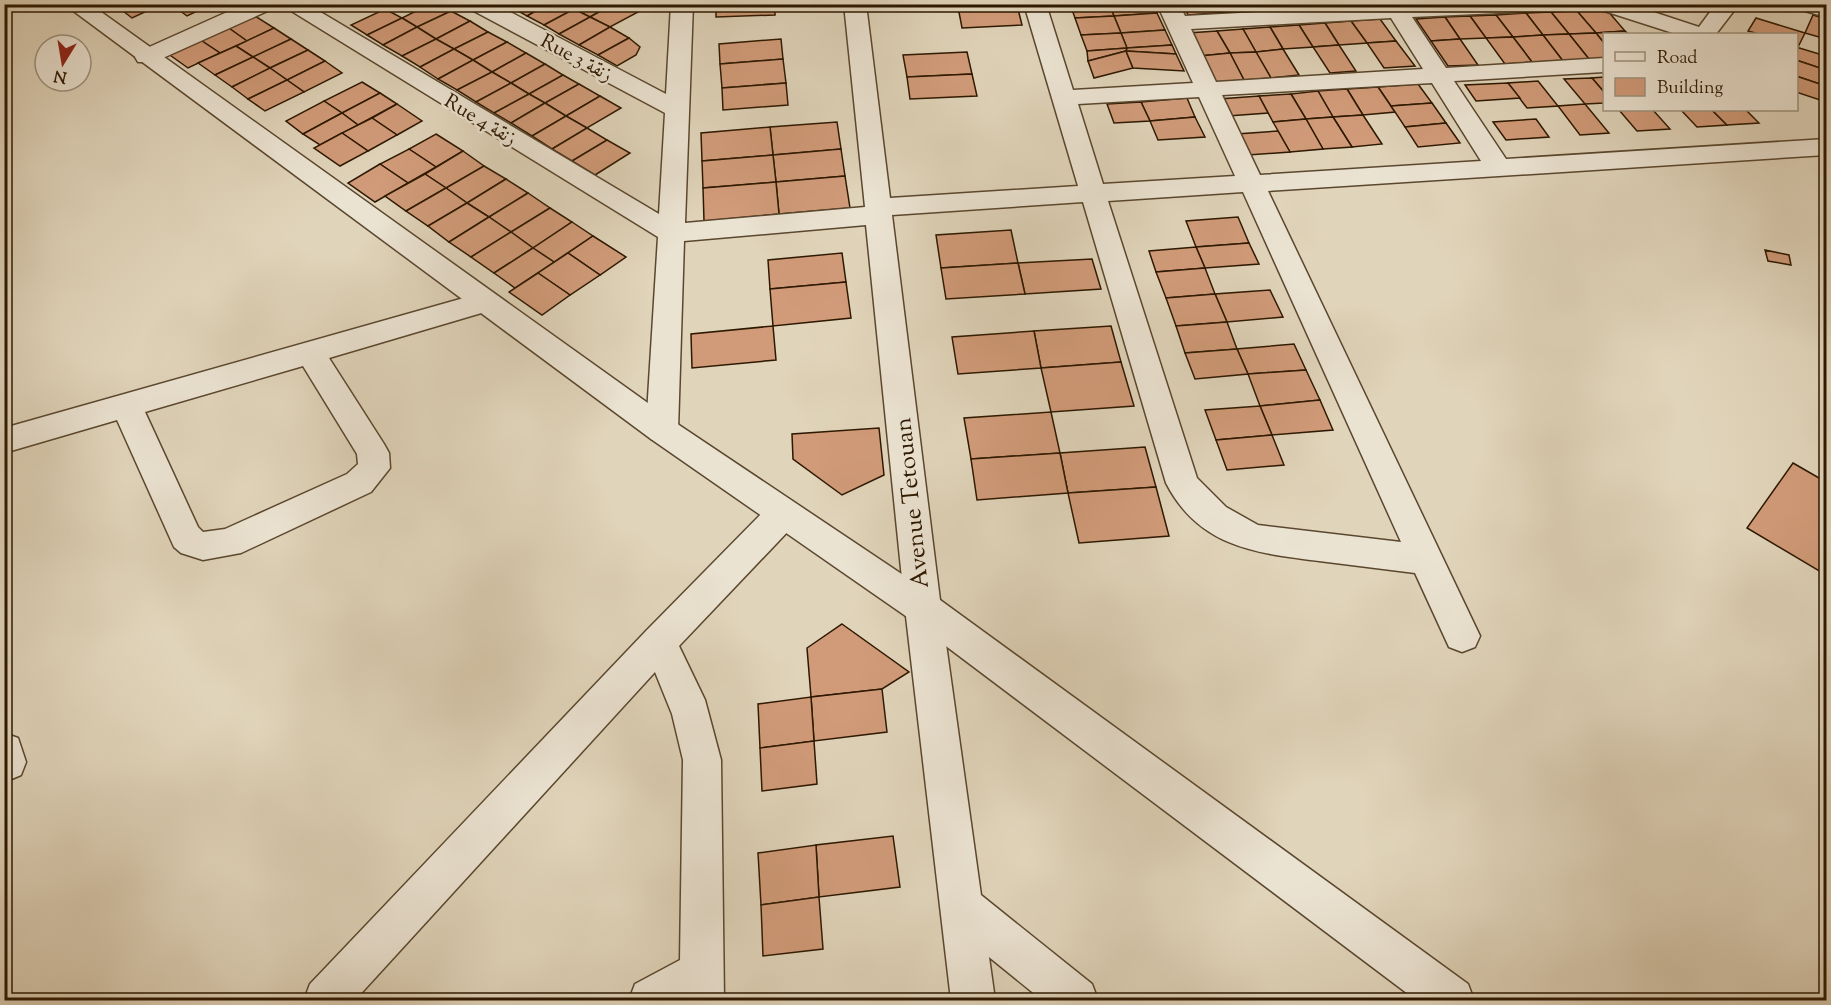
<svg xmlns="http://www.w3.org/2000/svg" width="1831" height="1005" font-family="'Sorts Mill Goudy',Amiri,serif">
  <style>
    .building { fill: #d19b79; stroke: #2d1800; stroke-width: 1.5 }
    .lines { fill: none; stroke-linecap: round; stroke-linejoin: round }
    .minor-casing { stroke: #5a472e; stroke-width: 3 }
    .tertiary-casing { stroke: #5a472e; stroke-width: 3 }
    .minor { fill: #ebe3d2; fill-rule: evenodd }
    .tertiary { fill: #ebe3d2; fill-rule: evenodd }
    .labels { text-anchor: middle; stroke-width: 5; stroke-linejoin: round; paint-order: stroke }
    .far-street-label { font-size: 20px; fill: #2d1800; stroke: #ebe3d2 }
    .street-label { font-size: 24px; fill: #2d1800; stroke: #ebe3d2 }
  </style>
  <rect width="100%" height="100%" fill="#e0d4ba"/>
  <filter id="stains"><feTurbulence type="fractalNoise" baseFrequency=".00333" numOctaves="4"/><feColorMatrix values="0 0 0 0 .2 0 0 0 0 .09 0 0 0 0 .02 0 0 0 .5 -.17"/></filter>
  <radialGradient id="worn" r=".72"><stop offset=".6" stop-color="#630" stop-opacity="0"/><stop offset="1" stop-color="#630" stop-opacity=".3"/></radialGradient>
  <g class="building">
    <polygon points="114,4 162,4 132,18"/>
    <polygon points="171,4 212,4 187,16"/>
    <polygon points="430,4 440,4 451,11 417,27 402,18"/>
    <polygon points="511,4 548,4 527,16 509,6"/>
    <polygon points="548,4 567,4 574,9 544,25 527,16"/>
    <polygon points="582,4 613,4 590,17 574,9"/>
    <polygon points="613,4 629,4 640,11 610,27 590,17"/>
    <polygon points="716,4 775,4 775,15 716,17"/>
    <polygon points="896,4 958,4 958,7 897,10"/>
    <polygon points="1070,4 1110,4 1114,16 1075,18"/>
    <polygon points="1110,4 1153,4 1157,13 1114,16"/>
    <polygon points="1183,4 1212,4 1216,13 1188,15"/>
    <polygon points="1212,4 1238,4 1242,11 1216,13"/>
    <polygon points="1238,4 1265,4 1268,10 1242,11"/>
    <polygon points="1017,5 1022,25 962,28 958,7"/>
    <polygon points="385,9 402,18 367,35 351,25"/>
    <polygon points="574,9 590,17 559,34 544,25"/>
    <polygon points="1607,10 1625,31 1596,33 1577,11"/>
    <polygon points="451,11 470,21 436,39 417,27"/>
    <polygon points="1577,11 1596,33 1569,34 1551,12"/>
    <polygon points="1551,12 1569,34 1543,35 1526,13"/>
    <polygon points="1157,13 1165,30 1121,33 1114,16"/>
    <polygon points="1526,13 1543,35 1513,37 1496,15"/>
    <polygon points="252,14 274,28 247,41 226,26"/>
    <polygon points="1496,15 1513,37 1486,38 1470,16"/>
    <polygon points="1813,15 1826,19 1826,39 1805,33"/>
    <polygon points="1114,16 1121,33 1081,35 1075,18"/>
    <polygon points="1470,16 1486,38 1460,39 1445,17"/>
    <polygon points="590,17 610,27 579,45 559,34"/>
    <polygon points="1445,17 1460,39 1431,41 1416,19"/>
    <polygon points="402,18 417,27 383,45 367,35"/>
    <polygon points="1756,18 1805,33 1798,47 1796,34 1759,34 1748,31"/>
    <polygon points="1380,19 1396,41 1367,43 1351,21"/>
    <polygon points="470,21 488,32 454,49 436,39"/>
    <polygon points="1351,21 1367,43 1339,45 1325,23"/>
    <polygon points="1325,23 1339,45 1313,47 1299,25"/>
    <polygon points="1299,25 1313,47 1283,49 1270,27"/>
    <polygon points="226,26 247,41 220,53 199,39"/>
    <polygon points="417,27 436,39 402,56 383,45"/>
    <polygon points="610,27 629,38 598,55 579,45"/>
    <polygon points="1270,27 1283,49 1256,52 1243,29"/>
    <polygon points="274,28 291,39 253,57 236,46"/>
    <polygon points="1243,29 1256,52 1230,53 1217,31"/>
    <polygon points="1165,30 1172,45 1127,48 1121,33"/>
    <polygon points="1217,31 1230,53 1200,56 1188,33"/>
    <polygon points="1625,31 1628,34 1604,34 1604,43 1596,33"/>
    <polygon points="488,32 507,42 473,60 454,49"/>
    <polygon points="1121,33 1127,48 1087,51 1081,35"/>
    <polygon points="1596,33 1604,43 1604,59 1589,59 1569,34"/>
    <polygon points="1569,34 1589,59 1563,61 1543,35"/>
    <polygon points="1543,35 1563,61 1532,62 1513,37"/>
    <polygon points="1513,37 1532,62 1505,64 1486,38"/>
    <polygon points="629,38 640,47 636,55 617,66 598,55"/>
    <polygon points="199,39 220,53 188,68 167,53"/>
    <polygon points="291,39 308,50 270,68 253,57"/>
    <polygon points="436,39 454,49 420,67 402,56"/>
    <polygon points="781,39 783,59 720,64 719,44"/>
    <polygon points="1460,39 1478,65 1448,66 1431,41"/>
    <polygon points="1396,41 1415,66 1384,68 1367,43"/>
    <polygon points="507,42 526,53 492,72 473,60"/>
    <polygon points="1172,45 1176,54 1126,51 1127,48"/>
    <polygon points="1339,45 1356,71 1330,73 1313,47"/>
    <polygon points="236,46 253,57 215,75 198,63"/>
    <polygon points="1796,47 1826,56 1826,70 1796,60"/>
    <polygon points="1127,48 1126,51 1088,61 1087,51"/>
    <polygon points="454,49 473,60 438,79 420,67"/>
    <polygon points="1283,49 1299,75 1271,78 1256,52"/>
    <polygon points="308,50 325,61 287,80 270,68"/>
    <polygon points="1126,51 1133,68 1094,78 1088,61"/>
    <polygon points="1126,51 1176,54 1184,71 1133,68"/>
    <polygon points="967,52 972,74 907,77 903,55"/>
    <polygon points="1256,52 1271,78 1244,80 1230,53"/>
    <polygon points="526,53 545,64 511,83 492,72"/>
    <polygon points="1230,53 1244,80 1214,82 1200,56"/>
    <polygon points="253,57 270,68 232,87 215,75"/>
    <polygon points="783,59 786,83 722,88 720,64"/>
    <polygon points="473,60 492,72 457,90 438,79"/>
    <polygon points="1796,60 1826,70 1826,86 1796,76"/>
    <polygon points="325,61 342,73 304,92 287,80"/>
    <polygon points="545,64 563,75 529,94 511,83"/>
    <polygon points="270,68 287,80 248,99 232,87"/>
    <polygon points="492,72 511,83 476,102 457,90"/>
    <polygon points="972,74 977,96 910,99 907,77"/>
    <polygon points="563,75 579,84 545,103 529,94"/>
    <polygon points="1796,76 1826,86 1826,102 1796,92"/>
    <polygon points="1604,77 1604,92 1592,78"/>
    <polygon points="1592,78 1604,92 1604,103 1585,104 1564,79"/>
    <polygon points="287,80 304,92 265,111 248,99"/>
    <polygon points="1538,81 1558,106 1527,108 1508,83"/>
    <polygon points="362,82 380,93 342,113 324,101"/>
    <polygon points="511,83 529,94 494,113 476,102"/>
    <polygon points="786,83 788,105 723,110 722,88"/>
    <polygon points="1508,83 1520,98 1476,101 1465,85"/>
    <polygon points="579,84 600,96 566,116 545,103"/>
    <polygon points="1418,84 1432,103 1391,106 1378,87"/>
    <polygon points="1378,87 1395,112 1363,115 1347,89"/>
    <polygon points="1347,89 1363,115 1333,117 1318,91"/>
    <polygon points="1318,91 1333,117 1306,119 1291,94"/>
    <polygon points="380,93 397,104 358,125 342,113"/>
    <polygon points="529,94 545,103 511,123 494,113"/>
    <polygon points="1291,94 1306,119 1273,122 1259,96"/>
    <polygon points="600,96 621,108 587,128 566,116"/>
    <polygon points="1259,96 1268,113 1228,116 1219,99"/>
    <polygon points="1187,98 1195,117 1150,121 1141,102"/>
    <polygon points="324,101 342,113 303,134 286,121"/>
    <polygon points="1141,102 1150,121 1114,123 1107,104"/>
    <polygon points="545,103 566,116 532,136 511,123"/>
    <polygon points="1432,103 1446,123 1405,127 1391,106"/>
    <polygon points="397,104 422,121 397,135 372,118"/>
    <polygon points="1585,104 1609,133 1580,135 1558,106"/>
    <polygon points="1619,110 1653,110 1670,129 1637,131"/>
    <polygon points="1681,110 1712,110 1727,125 1697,127"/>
    <polygon points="1712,110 1746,110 1759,123 1727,125"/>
    <polygon points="342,113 358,125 320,145 303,134"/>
    <polygon points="1363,115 1382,144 1352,147 1333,117"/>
    <polygon points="566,116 587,128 552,149 532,136"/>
    <polygon points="1195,117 1205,137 1158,140 1150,121"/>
    <polygon points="1333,117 1352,147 1323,149 1306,119"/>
    <polygon points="372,118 397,135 368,151 342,133"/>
    <polygon points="1306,119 1323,149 1290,152 1273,122"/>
    <polygon points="1536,119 1549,137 1506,140 1493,122"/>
    <polygon points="837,122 841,149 773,155 770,127"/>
    <polygon points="1446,123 1460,143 1418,147 1405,127"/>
    <polygon points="770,127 773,155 702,161 701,133"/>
    <polygon points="587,128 607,140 572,161 552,149"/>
    <polygon points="1278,131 1290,152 1248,155 1237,134"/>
    <polygon points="342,133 368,151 340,166 314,148"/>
    <polygon points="436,134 463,151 436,167 409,149"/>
    <polygon points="607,140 630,153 595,175 572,161"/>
    <polygon points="409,149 436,167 408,183 380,164"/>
    <polygon points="841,149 845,176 776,182 773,155"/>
    <polygon points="463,151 484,166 446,188 425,174"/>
    <polygon points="773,155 776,182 703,188 702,161"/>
    <polygon points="380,164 408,183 375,202 348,183"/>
    <polygon points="484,166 506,179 467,203 446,188"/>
    <polygon points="425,174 446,188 406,211 385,196"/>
    <polygon points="845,176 850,208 779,214 776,182"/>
    <polygon points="506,179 528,193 489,217 467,203"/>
    <polygon points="776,182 779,214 704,221 703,188"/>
    <polygon points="446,188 467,203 428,226 406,211"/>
    <polygon points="528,193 550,208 511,232 489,217"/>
    <polygon points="467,203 489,217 449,242 428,226"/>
    <polygon points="550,208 572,222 533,248 511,232"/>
    <polygon points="489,217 511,232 471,257 449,242"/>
    <polygon points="1238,217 1249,243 1196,247 1186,221"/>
    <polygon points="572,222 593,236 554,262 533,248"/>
    <polygon points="1011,230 1018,263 941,268 936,235"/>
    <polygon points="511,232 533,248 494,273 471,257"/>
    <polygon points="593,236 626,257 600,275 568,253"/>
    <polygon points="1249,243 1259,264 1205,268 1196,247"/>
    <polygon points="1196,247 1205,268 1156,272 1149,251"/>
    <polygon points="533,248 554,262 515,288 494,273"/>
    <polygon points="1765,250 1789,255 1791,265 1768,261"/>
    <polygon points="568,253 600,275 570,295 538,273"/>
    <polygon points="842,253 846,282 770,289 768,260"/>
    <polygon points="1092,259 1101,289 1025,294 1018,263"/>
    <polygon points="1018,263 1025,294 946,299 941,268"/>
    <polygon points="1205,268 1215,294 1166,298 1156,272"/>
    <polygon points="538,273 570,295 542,315 509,292"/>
    <polygon points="846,282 851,318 773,326 770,289"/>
    <polygon points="1270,290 1283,317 1227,322 1215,294"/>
    <polygon points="1215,294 1227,322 1176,326 1166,298"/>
    <polygon points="1227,322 1237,349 1185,353 1176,326"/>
    <polygon points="773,326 776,360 692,368 691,334"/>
    <polygon points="1111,326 1121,362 1041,368 1034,331"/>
    <polygon points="1034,331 1041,368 958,374 952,337"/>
    <polygon points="1294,344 1306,370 1248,374 1237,349"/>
    <polygon points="1237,349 1248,374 1195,379 1185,353"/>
    <polygon points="1121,362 1134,406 1051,412 1041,368"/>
    <polygon points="1306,370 1320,400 1260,406 1248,374"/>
    <polygon points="1320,400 1333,430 1272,435 1260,406"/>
    <polygon points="1260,406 1272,435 1216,440 1205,410"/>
    <polygon points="1051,412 1060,453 971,459 964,418"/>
    <polygon points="879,428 884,475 842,495 793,459 792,434"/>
    <polygon points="1272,435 1284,465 1227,470 1216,440"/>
    <polygon points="1145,447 1156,487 1068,493 1060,453"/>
    <polygon points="1060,453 1068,493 977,500 971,459"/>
    <polygon points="1793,463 1826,482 1826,575 1747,528"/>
    <polygon points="1156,487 1169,536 1079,543 1068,493"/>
    <polygon points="842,624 909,672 882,689 811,697 807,648"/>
    <polygon points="882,689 887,732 814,741 811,697"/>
    <polygon points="811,697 814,741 760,748 758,704"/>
    <polygon points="814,741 817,784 762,791 760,748"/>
    <polygon points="893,836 900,887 819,897 816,845"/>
    <polygon points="816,845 819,897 761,905 758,853"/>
    <polygon points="819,897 823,949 763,956 761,905"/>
  </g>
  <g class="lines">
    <defs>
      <g id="minor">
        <polygon points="245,4 275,4 272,9 154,62 138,62 135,57 138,52"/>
        <path d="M280,4h27l352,210 6,-101 -195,-104 -3,-5h28l171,90 5,-90h22l-8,219 180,-16 -21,-203h22l24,194 188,-12 -54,-182h22l27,86 120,-7 -36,-79h22l6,12 220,-12h146l-3,5 -8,2 -128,6 34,51 158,-10v14l-150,9 52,78 320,-20v16l-558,36 212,445 -5,11 -13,5 -13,-5 -34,-74c-32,-4 -64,-8 -96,-12 -64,-8 -120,-14 -153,-78l-83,-281 -191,13 49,393 40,287 111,89 6,16h-56l-53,-43 6,43h-44l-46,-392 -39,-383 -182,16 -6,189 -5,9 -11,3 -11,-3 -5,-9 12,-193zM1391,18l32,51 -207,13 -25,-53zM1432,83l49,78 -221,14 -38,-80zM1199,97l36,79 -132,8 -25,-80zM1243,192l158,350 -143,-17 -32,-18 -29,-29 -89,-277z"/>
        <polygon points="1595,4 1629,4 1699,27 1716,4 1739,4 1716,34 1676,34 1598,9"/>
        <polygon points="1795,4 1826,4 1826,17 1798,9"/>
        <path d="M485,292l10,3 4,7 -4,7 -166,49 55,86 5,9 1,15 -19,24 -130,61 -38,7 -22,-7 -7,-6 -57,-127 -113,33v-25zM303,366l54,88 1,10 -11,10 -122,55 -22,3 -5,-5 -53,-115z"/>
        <polygon points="783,500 795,504 800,514 795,524 679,646 705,700 721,760 724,1000 629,1000 635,984 680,960 683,760 672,714 655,672 355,1000 304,1000 310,984 645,632 771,504"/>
        <polygon points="4,733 18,738 26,762 21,775 7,781 4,780"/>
      </g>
      <polygon id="tertiary" points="64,4 90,4 673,421 936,597 1468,984 1474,1000 1416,1000 910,619 651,439"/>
    </defs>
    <use href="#minor" class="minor-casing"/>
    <use href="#tertiary" class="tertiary-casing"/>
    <use href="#minor" class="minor"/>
    <use href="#tertiary" class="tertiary"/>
  </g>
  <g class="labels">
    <g class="far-street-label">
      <text transform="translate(577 57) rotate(28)" y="7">Rue 3 زنقة</text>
      <text transform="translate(481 119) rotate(31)" y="7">Rue 4 زنقة</text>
    </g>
    <g class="street-label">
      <text transform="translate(911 503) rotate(-96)" y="8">Avenue Tetouan</text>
    </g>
  </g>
  <rect width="1831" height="1005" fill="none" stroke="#e0d4ba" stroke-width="24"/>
  <rect x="6" y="6" width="1819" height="993" fill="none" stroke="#2d1800" stroke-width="3"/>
  <rect x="12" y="12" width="1807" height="981" fill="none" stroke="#2d1800" stroke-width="1.5"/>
  <rect x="1603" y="33" width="195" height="78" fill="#ebe3d2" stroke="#9f927e" stroke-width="1.5"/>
  <rect x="1615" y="52" width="30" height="9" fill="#ebe3d2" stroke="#9f927e" stroke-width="1.5"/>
  <text x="1657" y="63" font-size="18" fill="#2d1800">Road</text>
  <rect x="1615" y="78" width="30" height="18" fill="#d19b79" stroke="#9f927e" stroke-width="1.5"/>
  <text x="1657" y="93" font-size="18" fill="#2d1800">Building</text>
  <g transform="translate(63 63) rotate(191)"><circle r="28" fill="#ebe3d2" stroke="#9f927e" stroke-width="1.5"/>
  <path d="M0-4.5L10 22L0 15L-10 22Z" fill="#8f2418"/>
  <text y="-9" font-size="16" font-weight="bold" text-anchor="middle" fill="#2d1800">N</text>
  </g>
  <rect width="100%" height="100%" filter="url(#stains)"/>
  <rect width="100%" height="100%" fill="url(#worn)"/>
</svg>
